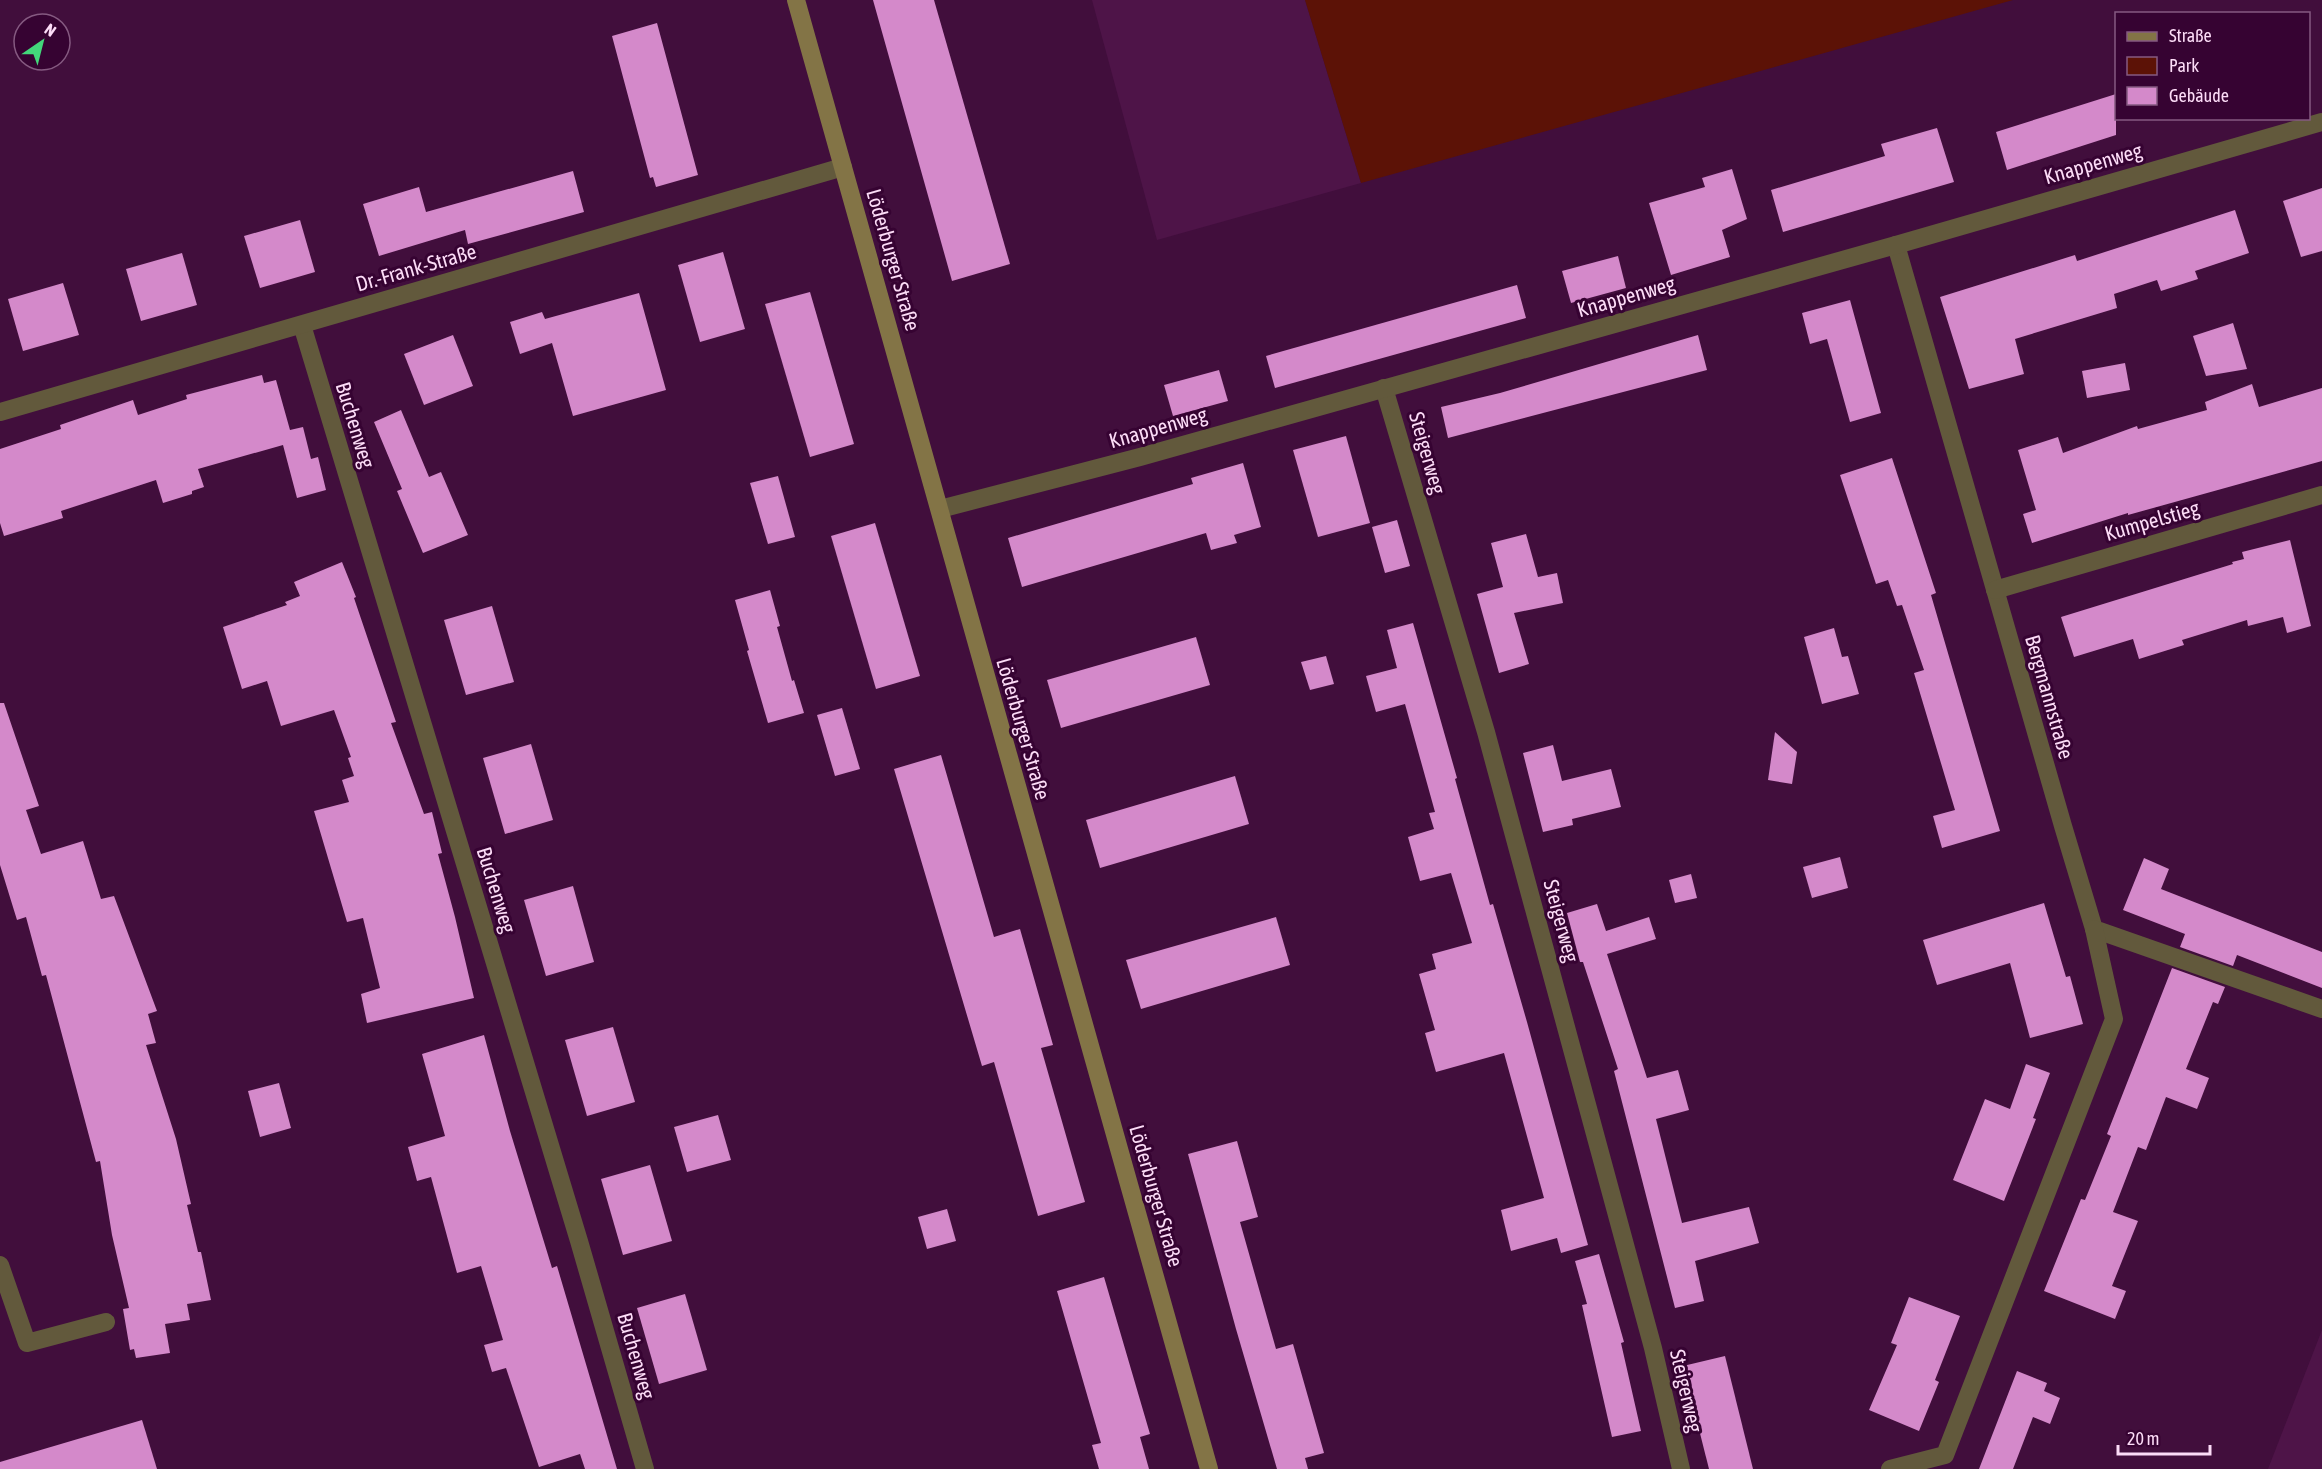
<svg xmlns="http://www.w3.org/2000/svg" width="2322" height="1469" font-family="'Asap Condensed',sans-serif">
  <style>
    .built { fill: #4e1448 }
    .green { fill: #5c1206 }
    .building { fill: #d489ca }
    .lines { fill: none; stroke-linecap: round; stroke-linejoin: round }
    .street { stroke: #62593c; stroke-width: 18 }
    .secondary { stroke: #837446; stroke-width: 18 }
    .labels { text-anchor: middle; stroke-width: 6; stroke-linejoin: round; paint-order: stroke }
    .street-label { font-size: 21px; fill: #fcdcf7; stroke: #360332 }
  </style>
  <rect width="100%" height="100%" fill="#410e3c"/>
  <g class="built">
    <polygon points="1092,0 1305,0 1361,183 1157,240"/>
    <polygon points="2322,1330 2322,1469 2268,1469"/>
  </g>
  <polygon class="green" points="1305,0 2013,0 1361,183"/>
  <g class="building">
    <polygon points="873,0 934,0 1010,264 952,281"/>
    <polygon points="657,23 698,175 656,187 653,177 650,178 612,36"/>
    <polygon points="2116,94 2116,135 2007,170 1996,132"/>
    <polygon points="1937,128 1954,182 1783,232 1771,190 1885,156 1881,144"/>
    <polygon points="1732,169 1747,219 1722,230 1730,257 1671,275 1649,203 1705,187 1702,178"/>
    <polygon points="573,171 584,212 468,244 465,230 379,256 363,204 419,187 426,212"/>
    <polygon points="2322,188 2322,251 2301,257 2283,201"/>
    <polygon points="2235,210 2249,253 2195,271 2198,279 2161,291 2157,280 2114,294 2117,308 2015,339 2024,374 1969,389 1940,297 2075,255 2077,261"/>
    <polygon points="300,220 315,272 260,288 244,236"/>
    <polygon points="723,252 745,329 700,342 678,265"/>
    <polygon points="182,253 197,305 141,321 126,269"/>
    <polygon points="1618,256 1626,288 1571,303 1562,271"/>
    <polygon points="63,283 79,335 23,351 8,299"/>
    <polygon points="1517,285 1526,318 1275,388 1266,356"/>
    <polygon points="810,292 854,444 810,457 765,304"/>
    <polygon points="639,293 666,390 573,416 552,343 520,354 510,322 542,312 545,319"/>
    <polygon points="1850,300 1881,413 1850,422 1827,339 1810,344 1802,313"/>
    <polygon points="2233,323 2247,369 2206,376 2193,336"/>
    <polygon points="453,335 473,386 424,405 404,354"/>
    <polygon points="1698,335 1707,370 1448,438 1441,407 1500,393"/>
    <polygon points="2125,363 2130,390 2087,398 2082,371"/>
    <polygon points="1219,370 1228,401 1173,416 1164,385"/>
    <polygon points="262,375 264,383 276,380 290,430 303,427 311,459 318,457 326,490 297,498 283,445 198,469 204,487 192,491 192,494 163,503 156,480 61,511 63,518 4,536 0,523 0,449 61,429 60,425 133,400 138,415 187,399 186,395"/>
    <polygon points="2252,384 2259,407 2322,388 2322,461 2128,515 2128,513 2032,543 2023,514 2036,510 2018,450 2058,437 2063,453 2137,426 2138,429 2207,410 2205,402"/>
    <polygon points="401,410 429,477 441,472 468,535 423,553 397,491 402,489 374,422"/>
    <polygon points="1346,436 1370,523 1318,537 1293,450"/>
    <polygon points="1892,458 1936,593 1931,595 2000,831 1942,848 1933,816 1955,810 1914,673 1924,670 1902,605 1897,606 1888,580 1876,584 1840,475"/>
    <polygon points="1243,463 1261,527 1234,535 1237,543 1211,550 1206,533 1022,587 1008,538 1193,484 1191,478"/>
    <polygon points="778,476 795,537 768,544 750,483"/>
    <polygon points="1397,520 1410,566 1385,573 1372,527"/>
    <polygon points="875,523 920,676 876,689 831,536"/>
    <polygon points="1526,534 1538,577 1557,573 1563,603 1514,613 1529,664 1499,673 1477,594 1503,587 1491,543"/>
    <polygon points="2290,540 2311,626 2287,633 2283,617 2248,626 2247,620 2182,640 2184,645 2139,659 2133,639 2074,657 2061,617 2233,564 2232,562 2244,559 2242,552"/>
    <polygon points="342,562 356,597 354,598 396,722 391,723 424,814 432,812 442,853 438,854 455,917 474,998 367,1023 361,994 380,988 363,918 347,922 314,811 349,802 342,780 354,776 348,758 351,757 334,710 281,726 267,681 242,689 223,627 287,605 285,602 300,596 294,582"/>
    <polygon points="770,590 780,626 777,627 792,681 794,680 804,713 768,723 747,651 749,650 735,600"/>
    <polygon points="492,606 514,682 466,695 444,620"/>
    <polygon points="1413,623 1457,778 1455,779 1490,905 1493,904 1527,1022 1588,1245 1561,1253 1557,1238 1511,1251 1501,1210 1544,1198 1504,1053 1436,1072 1425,1033 1435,1030 1419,974 1436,969 1432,954 1472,943 1451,873 1420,881 1408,837 1434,829 1429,813 1435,812 1405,704 1376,712 1366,676 1397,668 1387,630"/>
    <polygon points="1834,628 1842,657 1848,656 1859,694 1822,704 1804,637"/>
    <polygon points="1196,637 1210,685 1061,728 1047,680"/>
    <polygon points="1326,656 1334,684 1310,690 1301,662"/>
    <polygon points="0,703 4,703 39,806 26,810 41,854 83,841 101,899 114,896 157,1011 148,1014 156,1043 146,1045 176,1139 191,1204 187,1205 198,1252 201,1252 211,1300 187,1304 190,1320 165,1324 170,1353 136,1358 134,1349 130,1350 123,1309 129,1308 112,1235 100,1161 96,1162 46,975 42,976 26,917 17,920 0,865"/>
    <polygon points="842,708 860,769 835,776 817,715"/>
    <polygon points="1775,732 1797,752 1792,784 1768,780"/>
    <polygon points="531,744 553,820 505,834 483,758"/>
    <polygon points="1553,745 1562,781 1611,769 1621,807 1572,819 1573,825 1543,832 1523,753"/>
    <polygon points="941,755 994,937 1020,929 1053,1045 1041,1048 1085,1202 1038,1216 994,1062 982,1066 894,769"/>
    <polygon points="1235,776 1249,824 1100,868 1086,820"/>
    <polygon points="1840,857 1848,888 1812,898 1803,867"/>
    <polygon points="2144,858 2169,869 2161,889 2322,952 2322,988 2237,955 2233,966 2180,947 2185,934 2123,910"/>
    <polygon points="1691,874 1697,898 1675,903 1669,880"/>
    <polygon points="573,886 594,962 546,976 524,900"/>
    <polygon points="2044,903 2066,977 2070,976 2083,1024 2030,1038 2010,963 1937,985 1923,940"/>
    <polygon points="1597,904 1606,931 1649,917 1656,939 1607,954 1647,1078 1678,1070 1689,1110 1656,1119 1682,1223 1749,1207 1759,1243 1695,1261 1704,1301 1675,1308 1614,1071 1618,1069 1583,962 1580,962 1567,913"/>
    <polygon points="1276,917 1290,965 1141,1009 1126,960"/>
    <polygon points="2172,968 2225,987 2218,1004 2213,1002 2186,1069 2209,1078 2197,1109 2166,1097 2146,1150 2138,1147 2113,1212 2138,1221 2112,1286 2126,1291 2115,1319 2044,1291 2081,1199 2085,1200 2111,1136 2107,1134"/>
    <polygon points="613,1027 635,1102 587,1116 565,1040"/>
    <polygon points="484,1035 510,1131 552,1268 557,1266 617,1469 585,1469 580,1454 539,1467 506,1368 492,1372 484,1345 503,1340 481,1266 457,1273 431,1177 417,1181 408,1147 445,1136 422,1054"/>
    <polygon points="2026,1064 2050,1073 2033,1118 2036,1119 2004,1201 1953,1180 1985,1099 2010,1109"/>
    <polygon points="279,1083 291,1128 260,1137 248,1091"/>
    <polygon points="718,1115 731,1160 687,1172 674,1127"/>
    <polygon points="1237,1141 1258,1217 1240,1222 1276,1349 1293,1344 1324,1453 1305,1458 1308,1469 1277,1469 1236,1329 1188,1154"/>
    <polygon points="650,1165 672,1241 623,1255 601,1179"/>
    <polygon points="947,1209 956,1241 927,1249 918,1217"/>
    <polygon points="1599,1254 1624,1342 1621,1343 1641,1431 1612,1437 1582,1305 1587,1304 1575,1261"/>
    <polygon points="1104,1277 1150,1434 1140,1437 1149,1469 1099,1469 1092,1445 1101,1443 1057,1291"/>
    <polygon points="685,1294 707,1370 659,1384 637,1308"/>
    <polygon points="1909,1297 1960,1316 1935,1380 1939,1382 1919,1431 1869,1410 1897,1345 1891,1343"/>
    <polygon points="1725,1356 1753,1469 1709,1469 1683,1366"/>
    <polygon points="2017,1371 2047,1383 2044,1391 2060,1398 2050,1424 2033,1417 2013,1469 1979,1469"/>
    <polygon points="142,1420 157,1469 0,1469 0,1462"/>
  </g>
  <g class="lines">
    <g class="street">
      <polyline points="1896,245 2063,826 2094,929 2322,1009"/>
      <polyline points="302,325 579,1241 645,1469"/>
      <polyline points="1384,388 1486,732 1653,1348 1681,1469"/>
      <polyline points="0,412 843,167"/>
      <polyline points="940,509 1140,457 1896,245 2322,122"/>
      <polyline points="1995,590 2322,495"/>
      <polyline points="0,1265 27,1343 106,1322"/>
      <polyline points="1890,1469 1945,1455 2114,1019 2094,929"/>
    </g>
    <polyline class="secondary" points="796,0 1209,1469"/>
  </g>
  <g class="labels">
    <g class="street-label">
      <text transform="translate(2093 164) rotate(-16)" y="7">Knappenweg</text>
      <text transform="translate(893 260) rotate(74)" y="7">Löderburger Straße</text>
      <text transform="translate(416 268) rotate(-16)" y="7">Dr.-Frank-Straße</text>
      <text transform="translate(1626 297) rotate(-16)" y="7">Knappenweg</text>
      <text transform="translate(355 425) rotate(73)" y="7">Buchenweg</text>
      <text transform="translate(1158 428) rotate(-16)" y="7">Knappenweg</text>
      <text transform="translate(1427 453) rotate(74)" y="7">Steigerweg</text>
      <text transform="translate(2152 521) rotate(-16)" y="7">Kumpelstieg</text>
      <text transform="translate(2049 697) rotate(74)" y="7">Bergmannstraße</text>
      <text transform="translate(1023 729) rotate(74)" y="7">Löderburger Straße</text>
      <text transform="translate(496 890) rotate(73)" y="7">Buchenweg</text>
      <text transform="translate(1561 921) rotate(75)" y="7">Steigerweg</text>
      <text transform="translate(1156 1196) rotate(74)" y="7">Löderburger Straße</text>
      <text transform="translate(636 1356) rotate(74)" y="7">Buchenweg</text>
      <text transform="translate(1686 1391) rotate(77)" y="7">Steigerweg</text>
    </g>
  </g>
  <rect x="2115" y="12" width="195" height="108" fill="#360332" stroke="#855a81" stroke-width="1.5"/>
  <rect x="2127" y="32" width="30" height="9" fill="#837446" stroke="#855a81" stroke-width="1.5"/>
  <text x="2169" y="42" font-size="18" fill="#fcdcf7">Straße</text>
  <rect x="2127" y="57" width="30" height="18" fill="#5c1206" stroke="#855a81" stroke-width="1.5"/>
  <text x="2169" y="72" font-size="18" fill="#fcdcf7">Park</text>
  <rect x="2127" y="87" width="30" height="18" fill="#d489ca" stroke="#855a81" stroke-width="1.5"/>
  <text x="2169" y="102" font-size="18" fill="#fcdcf7">Gebäude</text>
  <g transform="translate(42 42) rotate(35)"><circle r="28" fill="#360332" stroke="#855a81" stroke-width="1.5"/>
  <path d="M0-4.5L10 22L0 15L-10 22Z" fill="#43d77b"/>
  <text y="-9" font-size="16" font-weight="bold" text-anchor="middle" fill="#fcdcf7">N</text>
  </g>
  <path d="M2118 1445v9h92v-9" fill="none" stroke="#fcdcf7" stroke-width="3"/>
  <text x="2127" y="1445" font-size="18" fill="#fcdcf7" stroke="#360332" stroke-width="4.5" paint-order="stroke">20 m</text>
</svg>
